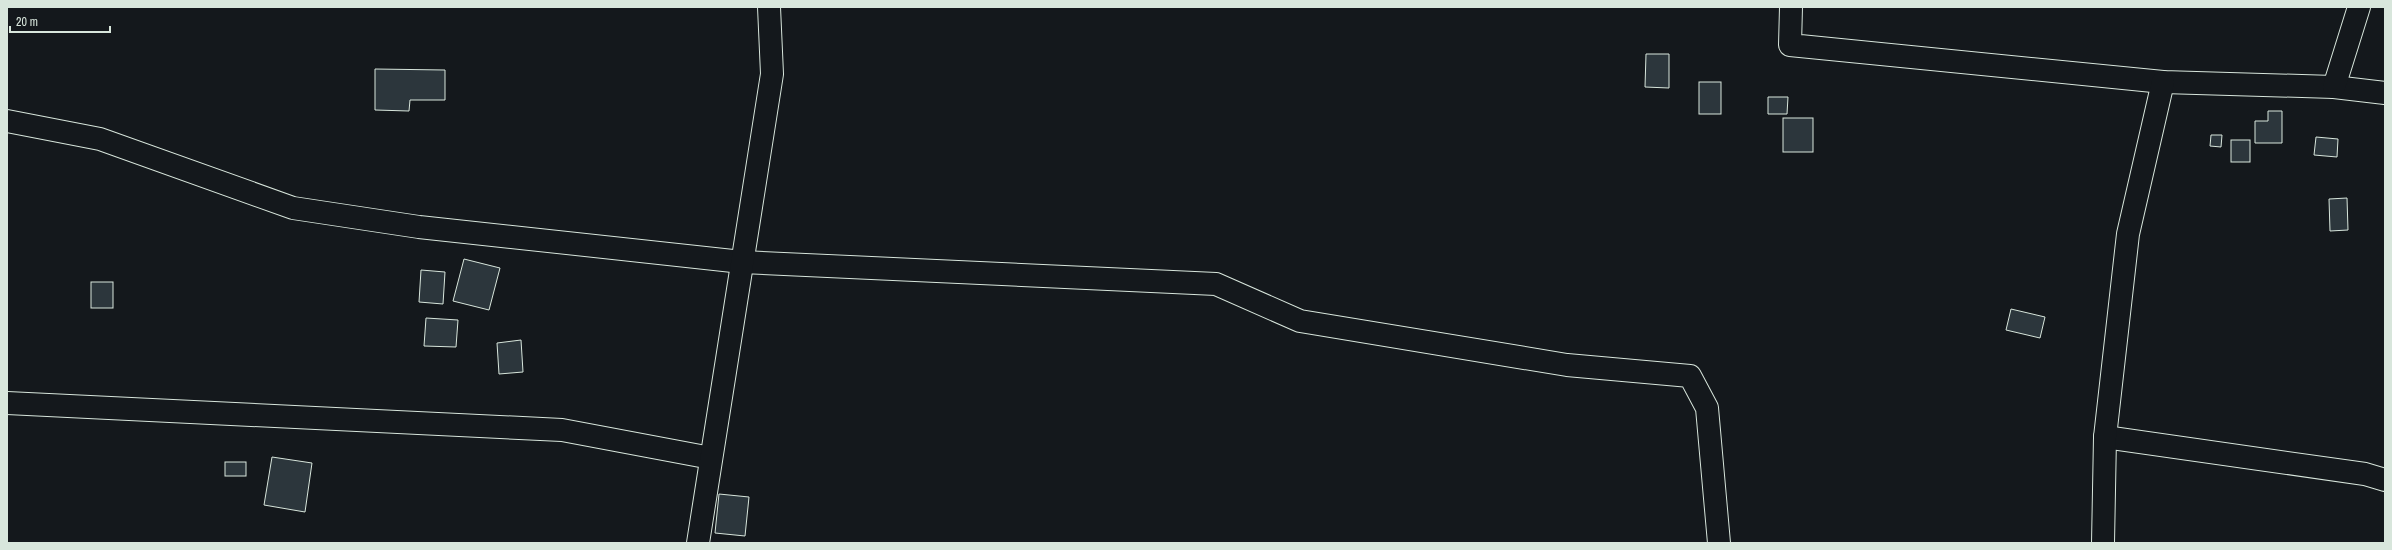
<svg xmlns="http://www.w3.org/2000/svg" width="2392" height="550" font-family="'Archivo Narrow',sans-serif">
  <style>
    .building { fill: #2c363c; stroke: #d8e6dc }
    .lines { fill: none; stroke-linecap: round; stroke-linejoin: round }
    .minor-casing { stroke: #d8e6dc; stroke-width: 24 }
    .minor { stroke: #14181c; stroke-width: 22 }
  </style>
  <rect width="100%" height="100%" fill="#14181c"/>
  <g class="building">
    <polygon points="1646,54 1669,54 1669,88 1645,87"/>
    <polygon points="375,69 445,70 445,100 410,100 409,111 375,110"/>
    <rect x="1699" y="82" width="22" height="32"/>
    <polygon points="1768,97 1788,97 1787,114 1768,114"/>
    <polygon points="2268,111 2282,111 2282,143 2255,143 2255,121 2268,121"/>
    <rect x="1783" y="118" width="30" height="34"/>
    <polygon points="2211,135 2222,135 2221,147 2210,146"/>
    <polygon points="2316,137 2338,139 2337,157 2314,155"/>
    <rect x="2231" y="140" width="19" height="22"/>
    <polygon points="2347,198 2348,230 2330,231 2329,199"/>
    <polygon points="464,259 500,268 489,310 453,301"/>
    <polygon points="421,270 445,272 443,304 419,302"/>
    <rect x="91" y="282" width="22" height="26"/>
    <polygon points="2011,309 2045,317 2040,338 2006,330"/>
    <polygon points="426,318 458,320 456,347 424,346"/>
    <polygon points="521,340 523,372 499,374 497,343"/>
    <polygon points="272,457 312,463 305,512 264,505"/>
    <rect x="225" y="462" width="21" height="14"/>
    <polygon points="719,494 749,497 745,536 715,533"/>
  </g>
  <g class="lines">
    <defs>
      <g id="minor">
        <polyline points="1791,7 1790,45 2163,82 2334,87 2385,93"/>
        <polyline points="2334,87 2359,7"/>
        <polyline points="7,121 100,139 293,208 419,227 742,262 1216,284 1300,321 1567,365 1690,376 1707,408 1719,543"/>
        <polyline points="7,403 562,430 711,458"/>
        <polyline points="2105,437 2365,474 2385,480"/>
        <polyline points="698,543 772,74 769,7"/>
        <polyline points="2103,543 2105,437 2128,234 2163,82"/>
      </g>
    </defs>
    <use href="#minor" class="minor-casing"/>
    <use href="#minor" class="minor"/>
  </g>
  <rect width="2392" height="550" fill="none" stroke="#d8e6dc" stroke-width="16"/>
  <path d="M10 26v6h100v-6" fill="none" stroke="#d8e6dc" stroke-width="2"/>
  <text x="16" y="26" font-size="12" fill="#d8e6dc" stroke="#14181c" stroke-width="3" paint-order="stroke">20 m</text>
</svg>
